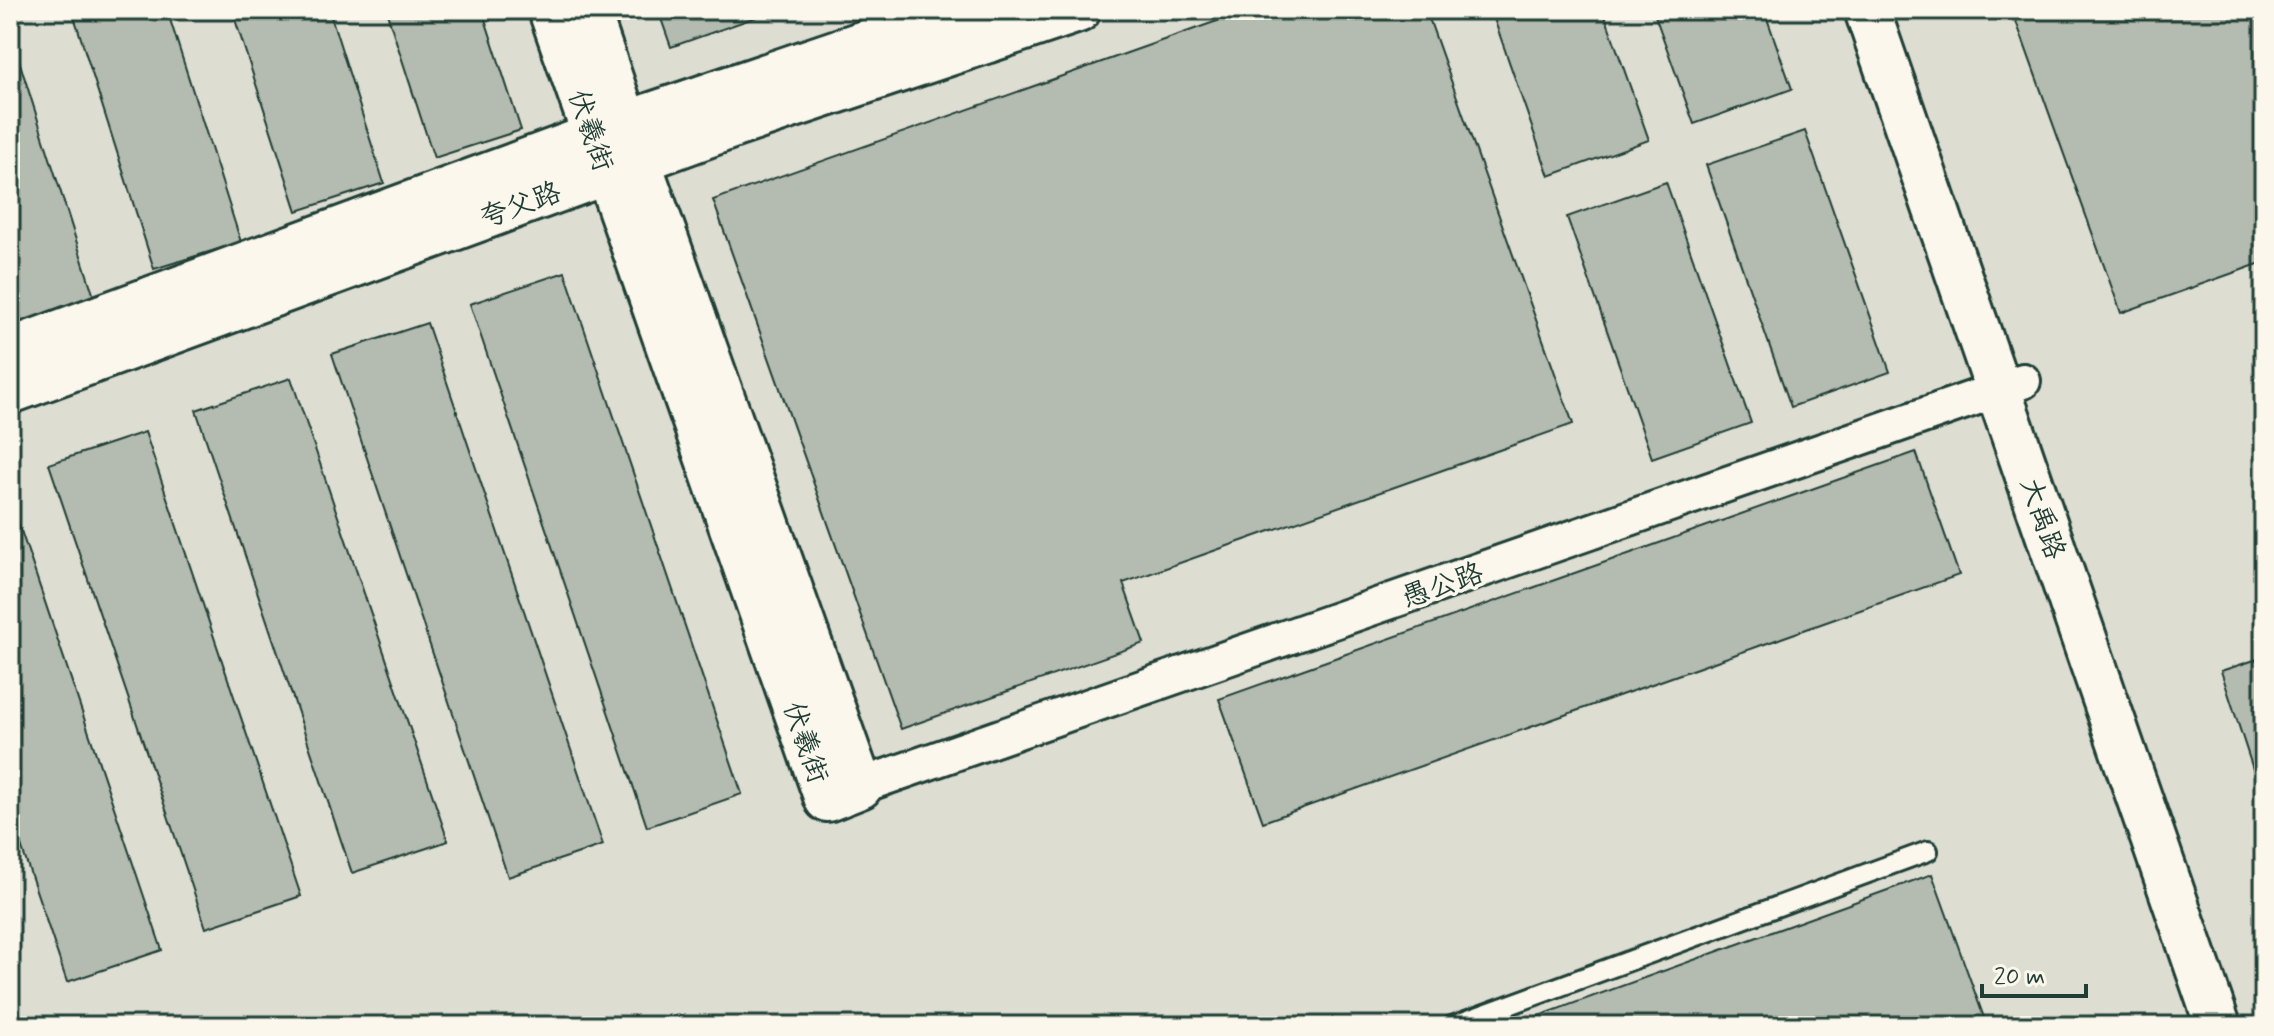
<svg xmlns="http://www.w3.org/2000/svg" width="2274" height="1036" font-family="Mynerve,'LXGW WenKai TC',sans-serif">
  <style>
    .built { fill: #ddddd2 }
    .building { fill: #b4bbb0; stroke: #1f3d34; stroke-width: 2 }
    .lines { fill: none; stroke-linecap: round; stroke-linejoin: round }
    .lane-casing { stroke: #1f3d34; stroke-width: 24 }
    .street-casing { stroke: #1f3d34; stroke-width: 40 }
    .secondary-casing { stroke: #1f3d34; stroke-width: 50 }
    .lane { stroke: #fbf7ec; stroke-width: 18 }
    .street { stroke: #fbf7ec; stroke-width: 34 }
    .secondary { stroke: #fbf7ec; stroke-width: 44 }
    .labels { text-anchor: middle; stroke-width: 7; stroke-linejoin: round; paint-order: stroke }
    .street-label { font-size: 28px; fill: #1f3d34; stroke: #fbf7ec }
  </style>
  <rect width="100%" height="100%" fill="#eeece1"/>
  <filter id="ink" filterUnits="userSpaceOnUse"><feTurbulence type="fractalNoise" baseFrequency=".0125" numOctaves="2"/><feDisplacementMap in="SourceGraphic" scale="16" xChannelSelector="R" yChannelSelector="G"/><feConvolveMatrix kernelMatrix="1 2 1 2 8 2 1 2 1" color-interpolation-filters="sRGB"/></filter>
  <g filter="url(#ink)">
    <rect class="built" x="10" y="10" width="2254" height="1016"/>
    <g class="building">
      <polygon points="72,10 167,10 241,242 154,269"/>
      <polygon points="232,10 329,10 384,183 297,211"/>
      <polygon points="386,10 482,10 521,130 434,158"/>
      <polygon points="658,10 763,10 765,14 671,47"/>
      <polygon points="1248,10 1426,10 1573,424 1123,583 1144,643 901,729 713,200"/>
      <polygon points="1491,10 1603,10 1649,140 1549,176"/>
      <polygon points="1653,10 1764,10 1792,89 1694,124"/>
      <polygon points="2012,10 2264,10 2264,262 2121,313"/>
      <polygon points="10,32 95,300 10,327"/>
      <polygon points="1805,131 1890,372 1791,407 1706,165"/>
      <polygon points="1666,182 1751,423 1652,458 1567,217"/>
      <polygon points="565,272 742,794 647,827 470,304"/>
      <polygon points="427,323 603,845 508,877 332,354"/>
      <polygon points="291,378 448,841 352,873 196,410"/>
      <polygon points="145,432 301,896 206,928 49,464"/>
      <polygon points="1916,452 1959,575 1263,822 1219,699"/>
      <polygon points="10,498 162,950 67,982 10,813"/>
      <polygon points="2264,657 2264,803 2221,671"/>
      <polygon points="1932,874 1987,1026 1511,1026"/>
    </g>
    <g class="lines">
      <defs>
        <polyline id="lane" points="1452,1026 1928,851"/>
        <polyline id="street" points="860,786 2023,381"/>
        <g id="secondary">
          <polyline points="551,10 827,799 860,786 638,161 587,10"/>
          <polyline points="1867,10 2218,1026"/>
          <polyline points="10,351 652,115 962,10"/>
          <polyline points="10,391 734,125 1078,10"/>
        </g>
      </defs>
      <use href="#lane" class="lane-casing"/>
      <use href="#street" class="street-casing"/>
      <use href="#secondary" class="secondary-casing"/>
      <use href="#lane" class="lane"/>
      <use href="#street" class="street"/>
      <use href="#secondary" class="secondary"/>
    </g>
  </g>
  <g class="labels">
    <g class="street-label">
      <text transform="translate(592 130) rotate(71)" y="10">伏羲街</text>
      <text transform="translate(520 204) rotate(-20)" y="10">夸父路</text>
      <text transform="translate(2044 518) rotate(71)" y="10">大禹路</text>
      <text transform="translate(1442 584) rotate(-19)" y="10">愚公路</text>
      <text transform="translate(807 742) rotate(71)" y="10">伏羲街</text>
    </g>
  </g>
  <rect width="2274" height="1036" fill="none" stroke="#fbf7ec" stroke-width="40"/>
  <rect x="20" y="20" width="2234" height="996" fill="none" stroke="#1f3d34" stroke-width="3" filter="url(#ink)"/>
  <path d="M1982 984v12h104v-12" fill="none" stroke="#1f3d34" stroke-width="4"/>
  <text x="1994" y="984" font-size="24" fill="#1f3d34" stroke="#fbf7ec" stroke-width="6" paint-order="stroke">20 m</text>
</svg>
